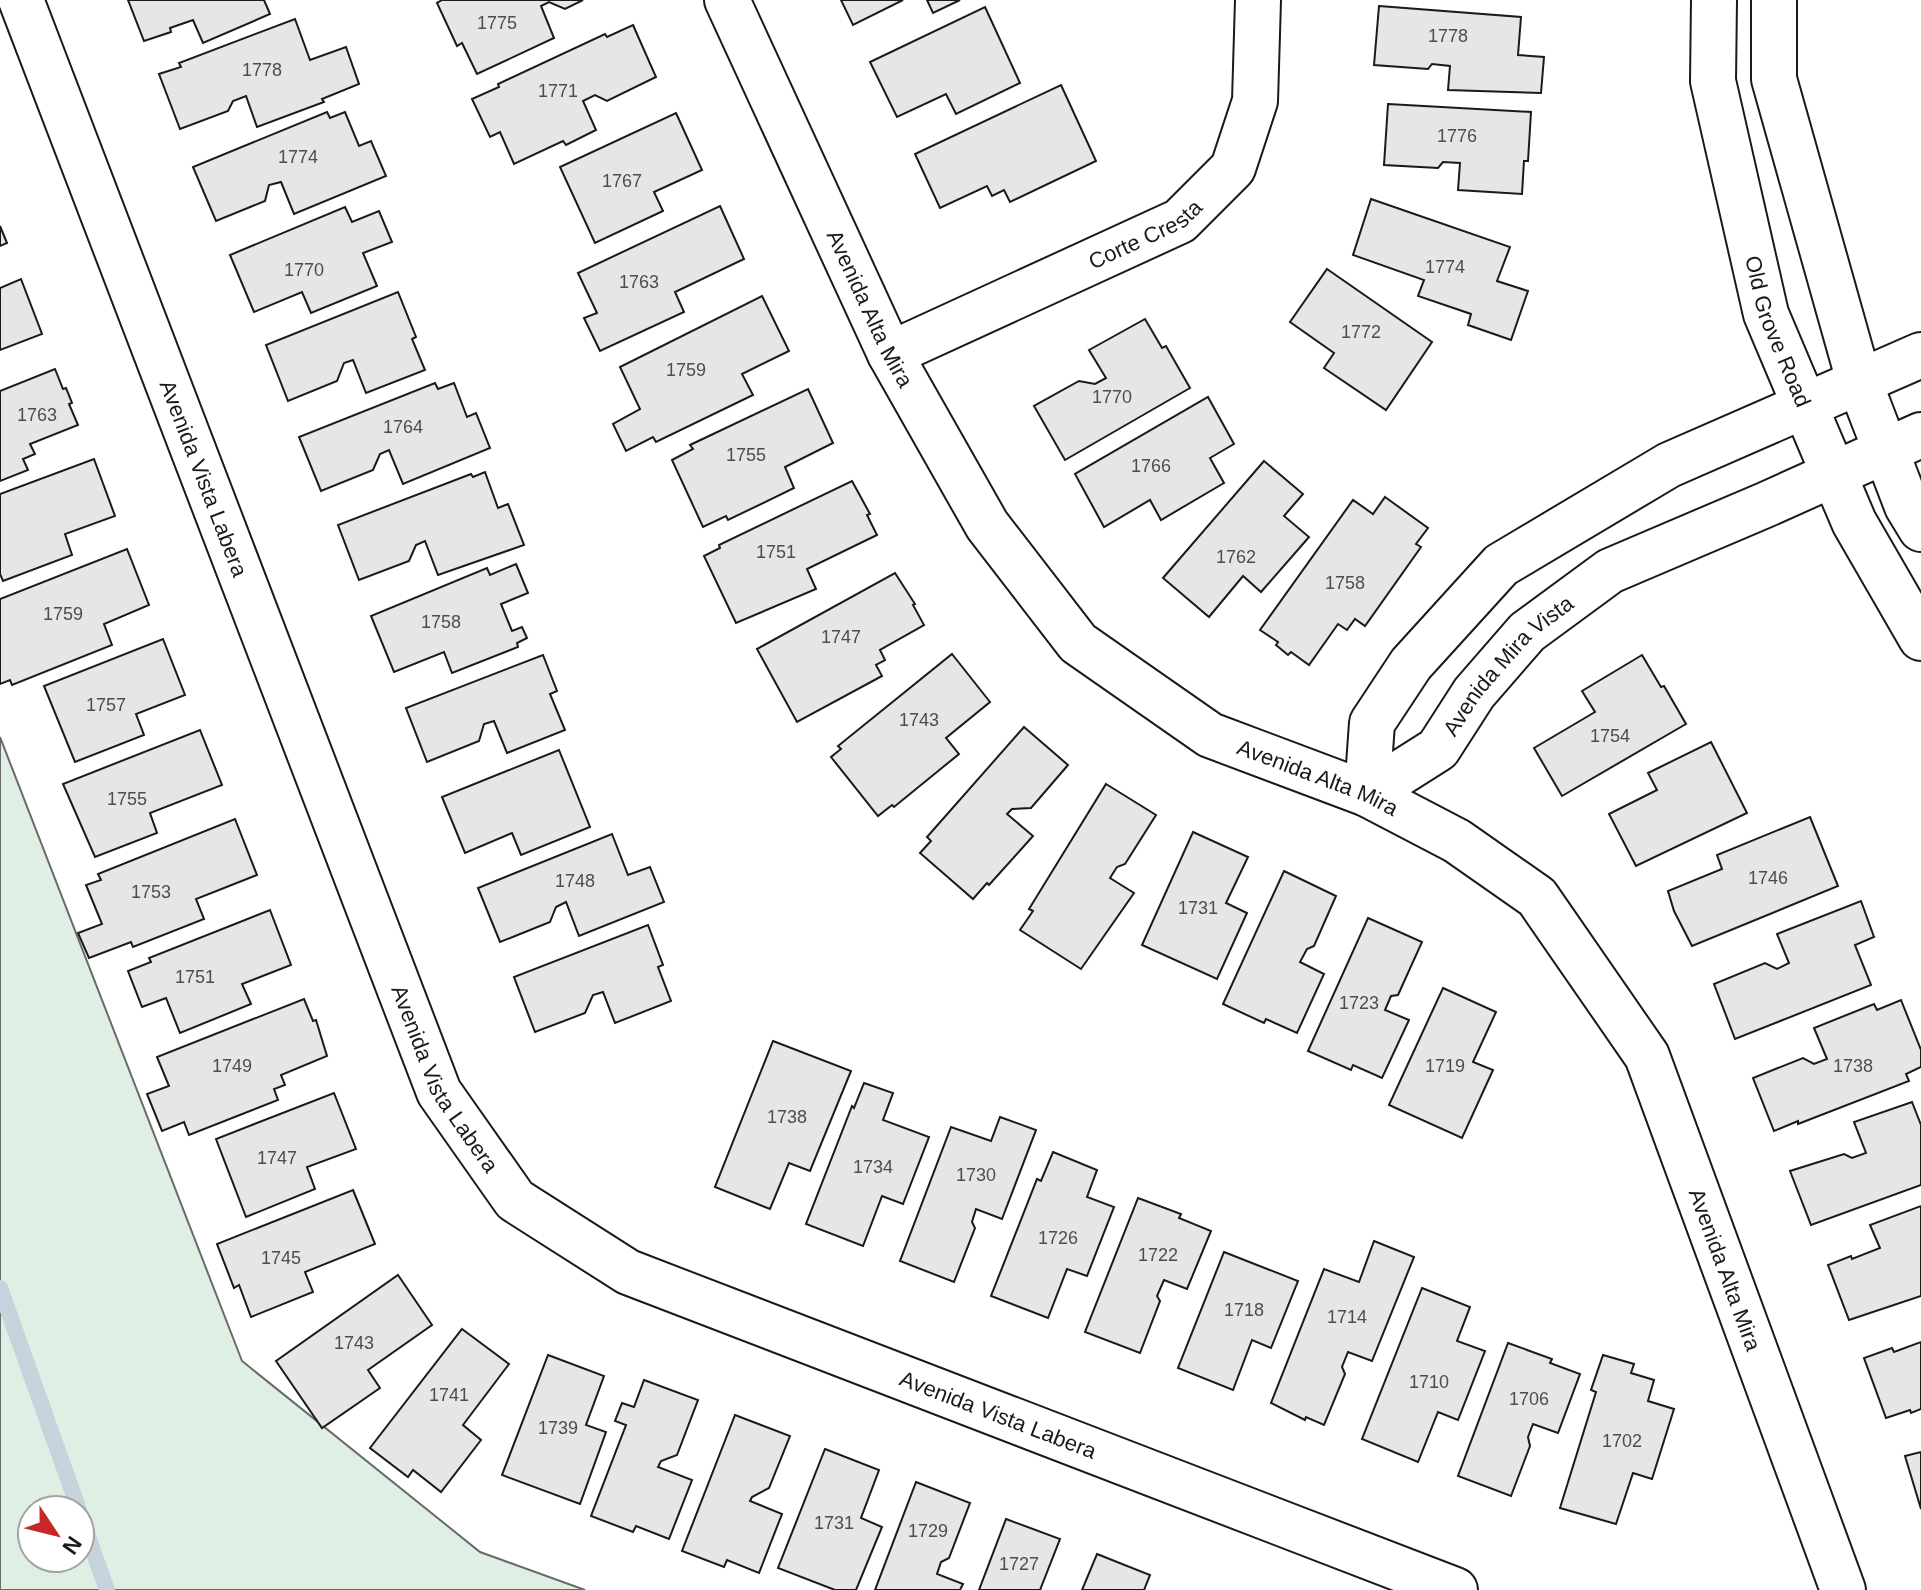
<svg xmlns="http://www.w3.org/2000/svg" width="1921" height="1590" font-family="Helvetica,sans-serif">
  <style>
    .green { fill: #e0efe3; stroke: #6a6a6a; stroke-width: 2; fill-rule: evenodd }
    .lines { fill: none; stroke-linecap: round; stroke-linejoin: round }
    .stream { stroke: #c6d2dc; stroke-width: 16 }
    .building { fill: #e6e6e6; stroke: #1a1a1a; stroke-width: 2 }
    .minor-casing { stroke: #1a1a1a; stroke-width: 48 }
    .minor { stroke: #fff; stroke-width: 44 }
    .labels { text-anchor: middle; stroke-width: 6; stroke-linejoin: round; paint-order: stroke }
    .number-label { font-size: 18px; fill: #4d4d4d }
    .street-label { font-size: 22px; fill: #1a1a1a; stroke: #fff }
  </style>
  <rect width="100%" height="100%" fill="#fff"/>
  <path class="green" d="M0,737l242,624 238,191 105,38h-585zM32,1510h48v48h-48z"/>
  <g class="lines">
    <g class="stream">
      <polyline points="0,1288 79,1510"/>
      <polyline points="80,1514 107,1590"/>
    </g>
  </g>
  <g class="building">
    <polygon points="128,0 264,0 270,14 203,43 193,20 170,28 171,32 144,41"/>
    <polygon points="442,0 583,0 565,9 549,2 541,6 554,38 477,74 462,43 457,46 437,3"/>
    <polygon points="841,0 903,0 853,25"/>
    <polygon points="927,0 960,0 933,13"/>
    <polygon points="1379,6 1521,17 1518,55 1544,57 1541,93 1448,90 1450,66 1432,64 1428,69 1374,65"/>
    <polygon points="985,7 1020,83 956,114 946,94 897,117 870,62"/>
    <polygon points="295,19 310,60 346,47 359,84 322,99 324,102 257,127 246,96 233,101 228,111 180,129 159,74 181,67 179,63"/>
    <polygon points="633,25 656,77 607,101 595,95 583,101 596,130 566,145 563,141 514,164 500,132 490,137 472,99 499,87 498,84 605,34 607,37"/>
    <polygon points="1061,85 1096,161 1010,202 1004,190 992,196 987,186 940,208 915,154"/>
    <polygon points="1388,104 1531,112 1528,161 1524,161 1522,194 1458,190 1460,163 1443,162 1438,168 1384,165"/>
    <polygon points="327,112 330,118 345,112 359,146 371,141 386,176 294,214 281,182 269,185 265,201 216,221 193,167"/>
    <polygon points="676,113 702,170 654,192 663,211 595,243 560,167"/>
    <polygon points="1371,199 1510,247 1497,281 1528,291 1511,340 1468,325 1471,314 1418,296 1424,280 1353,255"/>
    <polygon points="720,206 744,259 675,292 684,312 600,351 584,318 597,313 578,273"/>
    <polygon points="345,207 352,222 379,211 392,242 363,253 377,286 311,313 302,292 254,312 230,255"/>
    <polygon points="0,226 7,243 0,246"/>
    <polygon points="1327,269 1432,342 1386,410 1324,368 1334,353 1290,322"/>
    <polygon points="21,279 42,334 0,350 0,288"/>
    <polygon points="398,292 416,337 412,339 425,370 366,393 353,360 344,363 337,381 288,401 266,345"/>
    <polygon points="762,296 789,351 742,374 753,395 656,442 653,437 626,451 613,424 640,409 620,367"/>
    <polygon points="1145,319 1162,348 1166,346 1190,388 1065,460 1034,406 1079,381 1095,384 1106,378 1089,350"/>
    <polygon points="55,369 63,389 66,388 72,403 69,404 78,425 30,444 35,454 23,459 28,470 0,481 0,391"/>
    <polygon points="435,383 438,389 454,383 467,417 476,413 490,448 403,484 389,450 380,454 373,470 321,491 299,437"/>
    <polygon points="808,389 833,443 785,467 794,488 728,520 726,516 703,527 672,460 693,449 690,445"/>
    <polygon points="1208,397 1234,444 1210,458 1224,483 1161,520 1150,500 1104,527 1075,474"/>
    <polygon points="94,459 115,516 65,534 72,555 3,581 0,574 0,494"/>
    <polygon points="1264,461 1303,494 1284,516 1309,537 1261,592 1243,576 1209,617 1163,578"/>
    <polygon points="485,472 498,508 508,504 524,545 438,575 425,541 416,545 409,561 359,580 338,525 471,474 473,477"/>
    <polygon points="852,481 870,514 867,515 877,535 807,569 816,589 736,623 704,556 720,548 719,545"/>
    <polygon points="1385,497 1428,528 1416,544 1421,547 1365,626 1355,619 1347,630 1338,624 1309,665 1291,652 1288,655 1276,645 1278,642 1260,630 1353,500 1373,514"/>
    <polygon points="127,549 149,605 104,624 112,645 12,685 10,680 0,684 0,599"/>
    <polygon points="516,564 528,593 501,604 512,631 522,627 527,638 517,643 518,647 452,673 444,652 394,672 371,616 487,568 490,575"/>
    <polygon points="895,573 915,604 913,605 924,625 880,650 885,660 876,665 882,676 797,722 757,649"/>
    <polygon points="163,639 185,695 136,714 144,735 75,762 44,686"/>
    <polygon points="952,654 990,702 946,738 959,754 894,807 892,805 878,816 831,757 841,749 838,746"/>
    <polygon points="543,655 557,691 550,694 565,730 507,753 494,721 484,724 479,741 427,762 406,708"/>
    <polygon points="1642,655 1661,687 1664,686 1686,724 1562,796 1534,748 1595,712 1582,691"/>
    <polygon points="1024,727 1068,765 1031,808 1012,809 1007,814 1033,836 989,885 987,883 973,899 920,853 931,841 927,837"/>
    <polygon points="200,730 222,785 150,813 157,833 95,857 63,784"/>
    <polygon points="1711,742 1747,813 1636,866 1609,814 1657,790 1648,773"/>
    <polygon points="559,750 590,827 521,855 512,833 465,853 442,797"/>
    <polygon points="1106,784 1156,815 1125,864 1117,867 1110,878 1134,893 1081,969 1020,930 1033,911 1029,909"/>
    <polygon points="1810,817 1838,886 1692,946 1674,911 1668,891 1722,869 1717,855"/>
    <polygon points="235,819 257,875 196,899 204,919 133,947 131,942 89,958 78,933 102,924 86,885 101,880 98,874"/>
    <polygon points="1193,832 1248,857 1226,903 1247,913 1217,979 1142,945"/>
    <polygon points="612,834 628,875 650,867 664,902 579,936 566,902 556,907 550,922 500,942 478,888"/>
    <polygon points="1284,871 1336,896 1314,946 1307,949 1300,962 1324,974 1297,1033 1266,1019 1264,1023 1223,1004"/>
    <polygon points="1861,901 1874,937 1855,945 1871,985 1735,1039 1714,984 1765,963 1777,969 1789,963 1777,934"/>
    <polygon points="270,910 291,965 242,984 251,1004 180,1033 166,998 142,1007 128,971 151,962 149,958"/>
    <polygon points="1368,918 1422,942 1398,995 1391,996 1385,1010 1409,1020 1382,1078 1353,1065 1351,1070 1308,1051"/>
    <polygon points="648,925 663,965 658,967 671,1001 615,1023 603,992 593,995 585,1013 535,1032 514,977"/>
    <polygon points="1443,988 1496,1012 1473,1062 1493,1070 1462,1138 1389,1105"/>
    <polygon points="304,999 313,1021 316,1020 327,1056 281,1075 285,1085 274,1089 278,1100 189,1135 184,1122 162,1131 147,1094 169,1086 157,1057"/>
    <polygon points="1901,1000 1921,1050 1921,1067 1906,1074 1909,1081 1798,1124 1798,1121 1774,1131 1753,1078 1803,1058 1814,1064 1827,1059 1814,1028 1874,1004 1877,1010"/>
    <polygon points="773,1041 851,1071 810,1171 789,1163 770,1209 715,1187"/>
    <polygon points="864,1083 893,1093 883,1120 929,1137 903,1204 882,1196 863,1246 806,1224 852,1106 854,1108"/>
    <polygon points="334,1093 356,1149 307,1167 315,1189 246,1217 216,1139"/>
    <polygon points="1912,1102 1921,1125 1921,1185 1811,1225 1790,1171 1844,1154 1852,1158 1866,1153 1854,1122"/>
    <polygon points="1000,1117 1036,1130 1002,1219 976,1209 972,1222 975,1228 954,1282 900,1261 951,1127 991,1141"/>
    <polygon points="1053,1152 1097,1170 1087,1197 1114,1207 1087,1276 1067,1269 1048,1318 991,1296 1037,1179 1041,1181"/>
    <polygon points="353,1190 375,1244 305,1272 313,1292 251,1317 239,1285 234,1288 217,1244"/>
    <polygon points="1138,1198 1181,1214 1179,1218 1211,1231 1187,1289 1164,1280 1157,1296 1160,1301 1140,1353 1085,1332"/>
    <polygon points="1921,1206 1921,1296 1849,1320 1828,1265 1851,1256 1852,1259 1880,1248 1870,1225"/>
    <polygon points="1374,1241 1414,1257 1372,1361 1348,1352 1342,1367 1345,1374 1324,1425 1306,1417 1305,1420 1271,1403 1324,1269 1359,1282"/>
    <polygon points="1224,1252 1298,1281 1271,1348 1252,1340 1233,1390 1178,1368"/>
    <polygon points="398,1275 432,1325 368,1370 380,1388 322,1428 276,1361"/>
    <polygon points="1422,1288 1470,1307 1457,1341 1485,1351 1458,1420 1438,1412 1418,1462 1362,1439"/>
    <polygon points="462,1329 509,1364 463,1425 481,1440 441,1492 413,1470 408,1477 370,1448"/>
    <polygon points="1921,1342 1921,1409 1911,1413 1910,1410 1886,1418 1864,1358 1892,1348 1894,1352"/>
    <polygon points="1508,1343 1552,1359 1550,1363 1580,1374 1558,1433 1533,1424 1528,1437 1530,1446 1511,1496 1458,1476"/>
    <polygon points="548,1355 604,1376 586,1425 606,1432 580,1504 502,1475"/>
    <polygon points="1603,1355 1634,1364 1631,1373 1654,1380 1648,1401 1674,1409 1652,1479 1633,1473 1616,1524 1560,1508 1596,1392 1591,1390"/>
    <polygon points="644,1380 698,1400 677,1455 661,1461 658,1467 692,1480 669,1539 636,1526 633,1532 591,1516 626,1425 615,1421 622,1403 634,1407"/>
    <polygon points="735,1415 790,1436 769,1488 752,1497 750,1501 782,1514 759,1573 727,1560 724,1567 682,1551"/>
    <polygon points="825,1449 879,1470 861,1518 882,1527 856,1590 835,1590 778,1568"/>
    <polygon points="1921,1452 1921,1509 1905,1456"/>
    <polygon points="916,1482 970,1503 949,1558 941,1562 937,1574 963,1584 960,1590 875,1590"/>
    <polygon points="1006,1519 1060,1539 1040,1590 979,1590"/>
    <polygon points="1097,1554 1150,1575 1144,1590 1082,1590"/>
  </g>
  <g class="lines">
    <defs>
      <g id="minor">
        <path id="s1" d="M21,0l418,1092 76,108 113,72 827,318"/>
        <path id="s2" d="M727,0l163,354 97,171 91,118 132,92 157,59 90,47 80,56 110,159 196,534"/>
        <path id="s3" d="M1714,0l-1,81 53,233 88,208 67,116"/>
        <polyline points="1774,0 1774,79 1859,381 1907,506 1921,529"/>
        <path id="s4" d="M890,354l290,-133 53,-53 22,-67 3,-101"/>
        <path id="s5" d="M1921,355l-252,110 -168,100 -90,99 -39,59 -5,71 71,-45 36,-56 53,-61 83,-61 155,-66 156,-70"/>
      </g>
    </defs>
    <use href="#minor" class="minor-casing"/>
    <use href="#minor" class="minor"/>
  </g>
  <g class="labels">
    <g class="number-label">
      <text x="497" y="29">1775</text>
      <text x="1448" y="42">1778</text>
      <text x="262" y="76">1778</text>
      <text x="558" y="97">1771</text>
      <text x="1457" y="142">1776</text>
      <text x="298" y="163">1774</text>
      <text x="622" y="187">1767</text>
      <text x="1445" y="273">1774</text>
      <text x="304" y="276">1770</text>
      <text x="639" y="288">1763</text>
      <text x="1361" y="338">1772</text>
      <text x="686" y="376">1759</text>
      <text x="1112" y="403">1770</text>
      <text x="37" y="421">1763</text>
      <text x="403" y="433">1764</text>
      <text x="746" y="461">1755</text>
      <text x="1151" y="472">1766</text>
      <text x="776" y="558">1751</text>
      <text x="1236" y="563">1762</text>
      <text x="1345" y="589">1758</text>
      <text x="63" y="620">1759</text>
      <text x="441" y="628">1758</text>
      <text x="841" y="643">1747</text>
      <text x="106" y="711">1757</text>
      <text x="919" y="726">1743</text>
      <text x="1610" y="742">1754</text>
      <text x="127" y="805">1755</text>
      <text x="1768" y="884">1746</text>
      <text x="575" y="887">1748</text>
      <text x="151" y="898">1753</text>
      <text x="1198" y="914">1731</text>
      <text x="195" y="983">1751</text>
      <text x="1359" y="1009">1723</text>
      <text x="232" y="1072">1749</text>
      <text x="1445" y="1072">1719</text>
      <text x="1853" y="1072">1738</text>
      <text x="787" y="1123">1738</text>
      <text x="277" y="1164">1747</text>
      <text x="873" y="1173">1734</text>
      <text x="976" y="1181">1730</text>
      <text x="1058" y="1244">1726</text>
      <text x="1158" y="1261">1722</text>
      <text x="281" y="1264">1745</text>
      <text x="1244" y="1316">1718</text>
      <text x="1347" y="1323">1714</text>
      <text x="354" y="1349">1743</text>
      <text x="1429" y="1388">1710</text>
      <text x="449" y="1401">1741</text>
      <text x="1529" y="1405">1706</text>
      <text x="558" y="1434">1739</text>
      <text x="1622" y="1447">1702</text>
      <text x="834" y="1529">1731</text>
      <text x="928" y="1537">1729</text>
      <text x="1019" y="1570">1727</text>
    </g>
    <g class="street-label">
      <text dy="8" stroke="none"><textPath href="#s4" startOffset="282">Corte Cresta</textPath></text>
      <text dy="8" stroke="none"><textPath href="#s2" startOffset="340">Avenida Alta Mira</textPath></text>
      <text dy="8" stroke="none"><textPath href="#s3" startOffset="340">Old Grove Road</textPath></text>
      <text dy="8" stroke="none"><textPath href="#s1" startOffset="512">Avenida Vista Labera</textPath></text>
      <text dy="8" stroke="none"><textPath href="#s5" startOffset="940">Avenida Mira Vista</textPath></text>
      <text dy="8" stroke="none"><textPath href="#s2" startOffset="1012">Avenida Alta Mira</textPath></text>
      <text dy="8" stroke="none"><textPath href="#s1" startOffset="1160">Avenida Vista Labera</textPath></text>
      <text dy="8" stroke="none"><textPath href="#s2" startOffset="1684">Avenida Alta Mira</textPath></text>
      <text dy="8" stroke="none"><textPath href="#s1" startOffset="1832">Avenida Vista Labera</textPath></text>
    </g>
  </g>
  <g transform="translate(56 1534) rotate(125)"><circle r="38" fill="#ffffff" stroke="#a3a3a3" stroke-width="2"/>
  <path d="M0-6L14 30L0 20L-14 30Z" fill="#c62828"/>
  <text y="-12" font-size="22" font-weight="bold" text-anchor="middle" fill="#1a1a1a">N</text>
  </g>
</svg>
